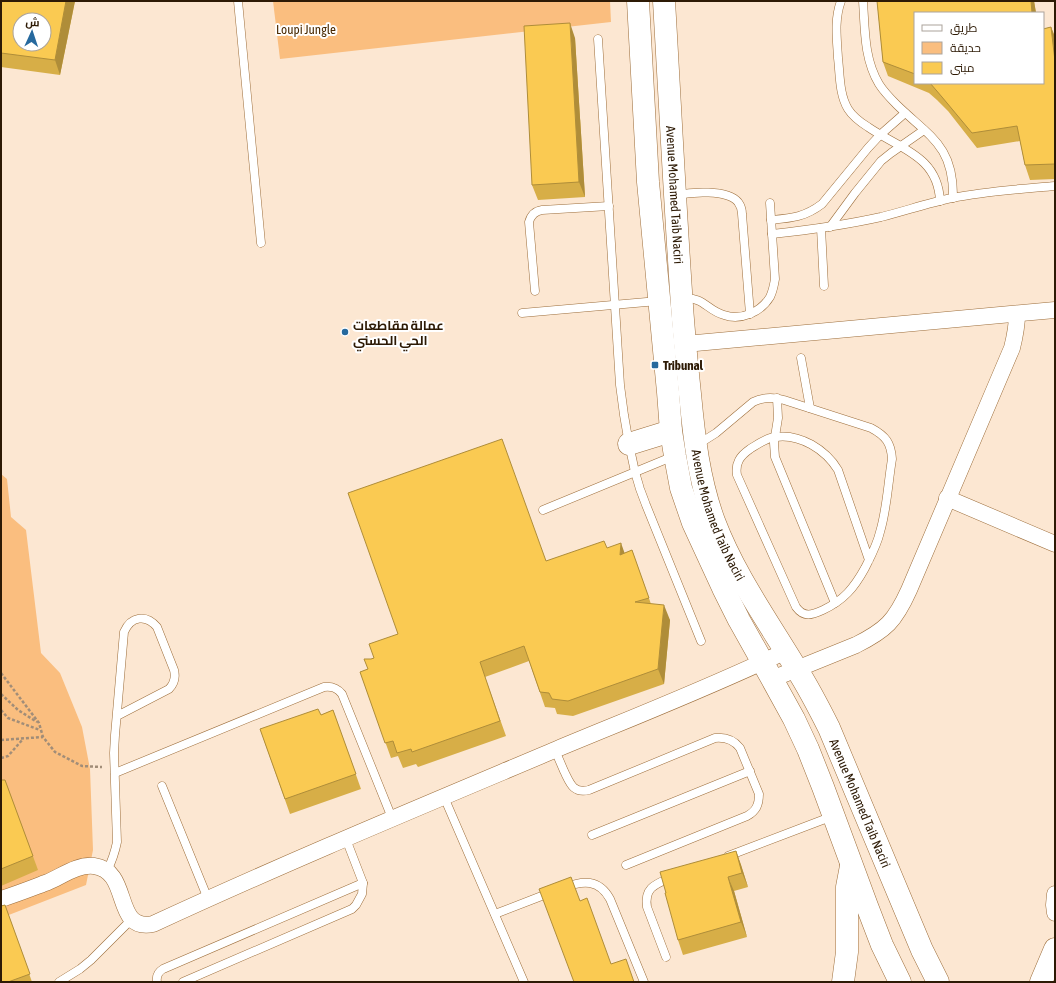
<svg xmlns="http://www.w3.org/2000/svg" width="1056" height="983" font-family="'Asap Condensed',Cairo,sans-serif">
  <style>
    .green { fill: #fabe7f }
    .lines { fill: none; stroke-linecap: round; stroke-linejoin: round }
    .lane-casing { stroke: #9d6e3b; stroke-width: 9 }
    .street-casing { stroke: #9d6e3b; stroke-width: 17 }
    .secondary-casing { stroke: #9d6e3b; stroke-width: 23 }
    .path { stroke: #a18d78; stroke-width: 2.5; stroke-dasharray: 3 2; stroke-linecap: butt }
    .lane { stroke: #fff; stroke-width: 8 }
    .street { stroke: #fff; stroke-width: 16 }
    .secondary { stroke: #fff; stroke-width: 22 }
    .wall { fill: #d7ae47 }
    .shaded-wall { fill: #af8d39 }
    .building { fill: #faca52; stroke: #af8d39; fill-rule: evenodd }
    .poi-dot { fill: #26699e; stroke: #fff; stroke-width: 1.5 }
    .labels { text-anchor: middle; stroke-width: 4; stroke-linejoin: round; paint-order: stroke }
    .park-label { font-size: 13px; fill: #492900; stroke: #fff }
    .street-label { font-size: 13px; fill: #2d1a05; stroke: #fff }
    .poi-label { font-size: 13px; font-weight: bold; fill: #2d1a05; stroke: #fff; text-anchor: start }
  </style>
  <rect width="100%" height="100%" fill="#fce7d2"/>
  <g class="green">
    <polygon points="273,1 610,1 611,22 280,59"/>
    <polygon points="1,474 7,479 11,517 26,530 41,653 60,673 82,727 90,769 93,850 86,885 1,918"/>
  </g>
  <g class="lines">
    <defs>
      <g id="lane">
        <polyline points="238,1 261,243"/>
        <path d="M841,1c-7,19 -4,38 -3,57 2,16 1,36 10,51 5,8 12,13 20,18 32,22 70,29 72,74"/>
        <path d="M863,1c2,29 1,58 16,83 5,8 12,15 18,21 33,32 57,41 56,93"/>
        <polyline points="598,39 620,385 624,415 629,444 635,472 640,489 646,505 701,641"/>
        <path d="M676,195c15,-3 51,-6 62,7 3,4 4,8 4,12l8,100"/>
        <path d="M771,220c21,-2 34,-3 51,-16l46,-56 12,-13 25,-22"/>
        <polyline points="830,227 855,193 881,161 891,153 924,130"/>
        <polyline points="821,228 824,286"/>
        <path d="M772,234c37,-4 73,-9 109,-17 24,-6 47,-14 71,-19 34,-7 69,-9 103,-12"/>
        <path d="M535,291l-6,-69c2,-7 6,-11 13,-12l67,-4"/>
        <path d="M682,299c22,-3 24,11 42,16 17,6 37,-3 46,-18 3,-6 4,-12 5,-18l-5,-76"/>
        <polyline points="522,313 658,301"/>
        <polyline points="801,358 810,408"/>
        <polyline points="777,398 778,418 774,443 775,457 835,603"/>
        <path d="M697,445l19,-12 37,-31c10,-5 20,-5 31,-2l87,28c15,8 20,15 21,31 -4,24 -5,50 -12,73 -3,13 -9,24 -15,36 -11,20 -21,32 -42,42 -11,5 -19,8 -27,-3l-59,-132c-2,-12 3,-19 13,-26 8,-5 16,-11 25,-12 25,-4 51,13 63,33l31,90"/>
        <polyline points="543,510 674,456"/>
        <path d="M555,750c3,7 6,14 9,21 6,12 9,23 25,19l126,-52c10,-1 18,1 25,10l19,46c0,11 -3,17 -12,22l-121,49"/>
        <path d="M115,773l209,-86c8,-1 13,1 18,7l50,124"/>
        <polyline points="162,786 208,899"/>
        <polyline points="444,797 524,982"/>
        <polyline points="592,835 750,771"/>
        <polyline points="728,856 833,816"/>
        <path d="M107,871c5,-10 8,-19 10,-29l-3,-89 1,-18 9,-103c7,-16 22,-18 33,-5l17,43c2,8 0,14 -5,19l-52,27"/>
        <path d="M563,888c20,-8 36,-9 47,11l34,83"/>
        <polyline points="495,914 552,892"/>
        <path d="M666,957l-19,-50c-3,-20 9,-23 25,-30"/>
        <polyline points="59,982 80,969 91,960 132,919"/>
        <path d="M157,982c-1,-6 1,-10 6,-13l200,-86"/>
        <polyline points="183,982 352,909 356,905 362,894 363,883 346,839"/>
      </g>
      <g id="street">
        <polyline points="685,344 1055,310"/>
        <polyline points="947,498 1055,544"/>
        <path d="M772,679l84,-34c30,-15 39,-24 53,-55l103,-242c3,-12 5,-22 5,-34"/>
        <polyline points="1055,894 1054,905 1055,913"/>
        <path d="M1,899c16,-5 31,-11 47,-17 14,-6 30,-18 46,-16 38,5 18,66 59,58 134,-62 269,-118 404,-175 77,-32 154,-62 229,-98"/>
      </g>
      <g id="secondary">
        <polyline points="638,1 648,182 668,392 671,431 675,456 681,488 693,523 723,588 739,620 772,679 794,719 808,749 823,787 867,906 882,945 900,982"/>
        <path id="s1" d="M664,1c6,102 11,204 18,305 2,30 5,59 8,88 4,43 9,86 24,127 20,53 53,99 82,147 12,19 23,40 33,60l93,222 16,32"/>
        <polyline points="629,444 671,431"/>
        <polyline points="843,982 847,952 847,887 851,866"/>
        <polyline points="1041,982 1055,949"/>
      </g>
    </defs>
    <use href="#lane" class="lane-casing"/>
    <use href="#street" class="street-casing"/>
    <use href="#secondary" class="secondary-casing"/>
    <g class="path">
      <polyline points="1,673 39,723 43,737 55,752 82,766 102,767"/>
      <polyline points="1,694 18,710 37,722"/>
      <polyline points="1,710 8,718 40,730"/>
      <polyline points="1,740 43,737"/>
      <polyline points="1,758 8,756 23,739"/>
    </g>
    <use href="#lane" class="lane"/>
    <use href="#street" class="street"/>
    <use href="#secondary" class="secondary"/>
  </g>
  <g class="wall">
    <polygon points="1,1 75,1 60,75 1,67"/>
    <polygon points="877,1 1034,1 1036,13 915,13 915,83 1043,83 1043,29 1051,27 1055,37 1055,179 1030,180 1025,165 1020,141 977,148 948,111 937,100 929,93 888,76 883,62"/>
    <polygon points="575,38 585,197 538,200 532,185"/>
    <polygon points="607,548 625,553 632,550 651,604 670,620 664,684 573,716 557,714 555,708 545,707 529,661 485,677 506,736 418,767 416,764 403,768 398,756 391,758 360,672 368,669 371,659 374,658 398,634 546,561"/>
    <polygon points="333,710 361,789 290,814 260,729 321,715"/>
    <polygon points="1,780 5,780 38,870 1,886"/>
    <polygon points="736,851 741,865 748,887 734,891 747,937 683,955 678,940"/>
    <polygon points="5,905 32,982 1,982"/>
  </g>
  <g class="shaded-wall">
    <polygon points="66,1 75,1 60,75 55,60"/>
    <polygon points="1031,1 1034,1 1036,13 1032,13"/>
    <polygon points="570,23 575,38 585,197 579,182"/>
    <polygon points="1051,27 1055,37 1055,61"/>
    <polygon points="621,543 626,557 620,555"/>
    <polygon points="664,605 670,620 664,684 658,669"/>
    <polygon points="736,851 741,865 748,887 742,873"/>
    <polygon points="728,877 734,891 747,937 741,922"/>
  </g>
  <g class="building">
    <path d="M1,1h65l-11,59 -54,-7zM20,20h24v24h-24z"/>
    <polygon points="877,1 1031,1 1032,13 915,13 915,74 883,62"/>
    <polygon points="570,23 579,182 532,185 524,26"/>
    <polygon points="1051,27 1055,61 1055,164 1025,165 1017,126 972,133 942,97 930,83 1043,83 1043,29"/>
    <polygon points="502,439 546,561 604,541 607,548 621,543 620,555 632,550 649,598 635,602 664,605 658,669 568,701 552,699 549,693 540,692 524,646 480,662 500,721 412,752 411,749 397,753 393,741 385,743 360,672 368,669 364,659 371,659 374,658 369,644 398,634 348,493"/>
    <polygon points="318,709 321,715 333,710 356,774 285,799 260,729"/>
    <polygon points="1,780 5,780 33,856 1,869"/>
    <polygon points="736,851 742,873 728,877 741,922 678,940 665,893 666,893 660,872"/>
    <polygon points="571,877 580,901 587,898 611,964 626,959 634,982 574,982 539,889"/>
    <polygon points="5,905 30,974 8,982 1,982 1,906"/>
  </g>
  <g class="poi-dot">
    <circle cx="345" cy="332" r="4"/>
    <rect x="651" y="361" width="8" height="8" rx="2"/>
  </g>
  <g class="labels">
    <g class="park-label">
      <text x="306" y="34">Loupi Jungle</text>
    </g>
    <g class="street-label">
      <text dy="5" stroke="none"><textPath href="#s1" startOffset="194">Avenue Mohamed Taib Naciri</textPath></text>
      <text dy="5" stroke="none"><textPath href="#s1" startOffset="519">Avenue Mohamed Taib Naciri</textPath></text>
      <text dy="5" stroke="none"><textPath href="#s1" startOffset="842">Avenue Mohamed Taib Naciri</textPath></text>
    </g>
    <g class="poi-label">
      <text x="353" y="330">عمالة مقاطعات<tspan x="353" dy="15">الحي الحسني</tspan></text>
      <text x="663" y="370">Tribunal</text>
    </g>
  </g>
  <rect width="1056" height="983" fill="none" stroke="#2d1a05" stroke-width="4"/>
  <rect x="914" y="12" width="130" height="72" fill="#ffffff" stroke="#aba39b"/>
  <rect x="922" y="25" width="20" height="6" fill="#ffffff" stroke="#aba39b"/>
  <text x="950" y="32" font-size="12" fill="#2d1a05">طريق</text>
  <rect x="922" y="42" width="20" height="12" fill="#fabe7f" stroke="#aba39b"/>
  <text x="950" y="52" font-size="12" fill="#2d1a05">حديقة</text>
  <rect x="922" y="62" width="20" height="12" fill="#faca52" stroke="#aba39b"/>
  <text x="950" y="72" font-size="12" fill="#2d1a05">مبنى</text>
  <g transform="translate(32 32) rotate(3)"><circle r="19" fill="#ffffff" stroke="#aba39b"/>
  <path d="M0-3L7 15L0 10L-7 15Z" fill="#26699e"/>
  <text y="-6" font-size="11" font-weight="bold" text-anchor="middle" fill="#2d1a05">ش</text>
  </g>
</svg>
